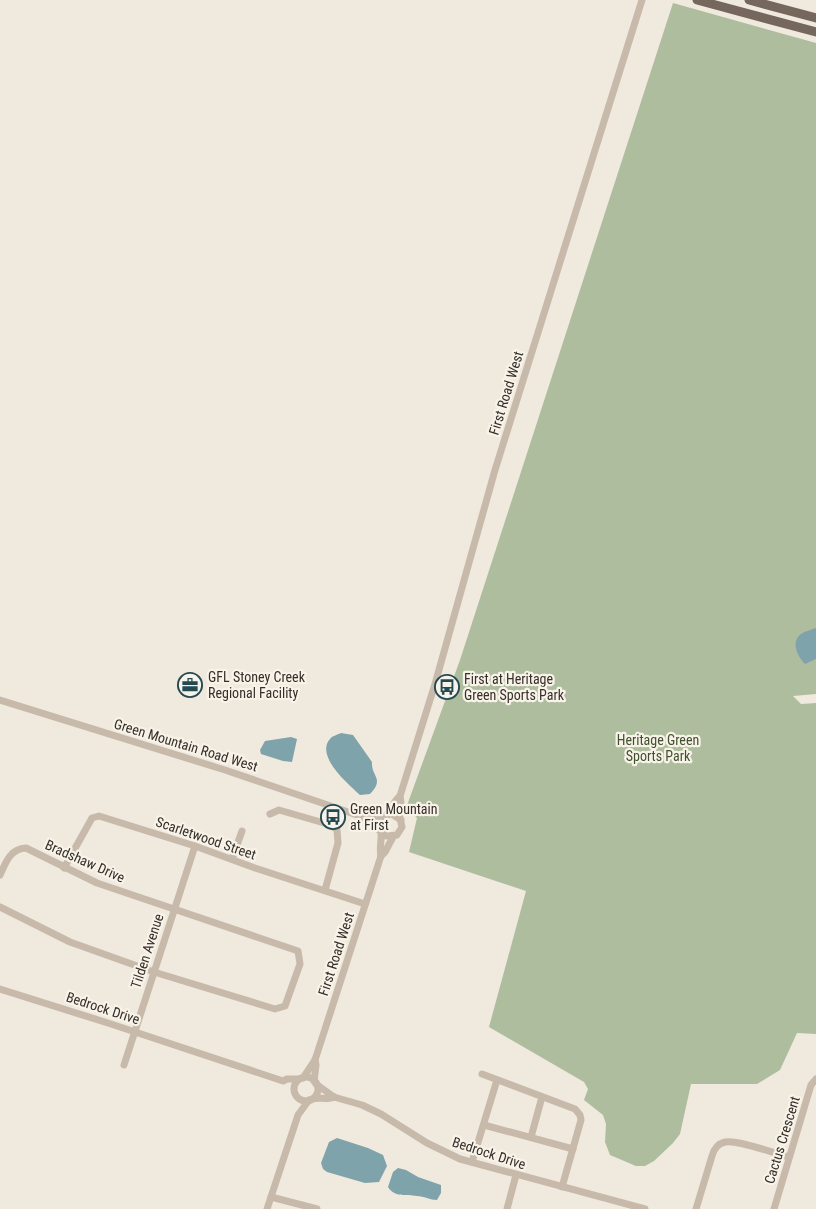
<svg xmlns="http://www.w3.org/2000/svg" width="816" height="1209" font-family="'Roboto Condensed',sans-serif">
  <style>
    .green { fill: #afbd9f }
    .water { fill: #7fa3aa }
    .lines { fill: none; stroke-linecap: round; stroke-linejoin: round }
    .minor { stroke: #c7baaa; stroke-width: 7 }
    .major { stroke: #75675c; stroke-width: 9 }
    .labels { text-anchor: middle; stroke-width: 4.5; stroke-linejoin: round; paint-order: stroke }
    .street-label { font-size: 14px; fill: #352e29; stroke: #f8f3e9 }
    .poi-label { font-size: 14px; fill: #352e29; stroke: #f8f3e9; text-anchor: start }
    .park-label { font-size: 14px; fill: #41512f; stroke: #f8f3e9 }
  </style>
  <rect width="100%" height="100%" fill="#f0e9dd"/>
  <polygon class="green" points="673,3 816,43 816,694 793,696 801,704 816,703 816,1034 797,1033 780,1070 757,1084 691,1084 680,1134 673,1143 654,1161 645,1166 636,1166 610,1155 605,1142 606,1124 603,1115 584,1100 588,1089 584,1082 489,1027 526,891 409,852 417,818 406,808 460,660"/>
  <g class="water">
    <path d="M816,628v31l-11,5c-7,-7 -15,-22 -4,-30 4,-3 10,-4 15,-6z"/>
    <path d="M341,733l12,2 19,27c-1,15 13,16 -2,32l-10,1c-12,-11 -45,-39 -30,-56 2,-3 7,-4 11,-6z"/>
    <polygon points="291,737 297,739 292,762 283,761 261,754 260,750 265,741"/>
    <polygon points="337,1138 368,1148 383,1155 387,1166 379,1182 365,1183 327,1172 323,1169 321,1163 329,1142"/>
    <path d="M398,1168l8,2 12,7 23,8v8l-4,7c-7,0 -13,-4 -20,-4 -11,-2 -22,2 -29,-9l5,-15z"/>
  </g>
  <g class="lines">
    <g class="minor">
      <polyline points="0,700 225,770 363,817 386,836 397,835 402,827 399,814 401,802 400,796"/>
      <polyline points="270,814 279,810 331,825 337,830 338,843 325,890"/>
      <path d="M386,815c5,-6 8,-14 14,-19l35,-112 60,-214 147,-470"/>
      <polyline points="363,817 383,817"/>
      <polyline points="379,829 379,822 386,815 392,814 401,820"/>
      <polyline points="381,856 385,852 393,837"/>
      <polyline points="232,859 242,831"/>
      <polyline points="64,868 92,818 99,816 195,846 255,868 365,904"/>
      <path d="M0,875c6,-13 10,-26 26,-27l71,35 201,68 2,13 -15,42 -10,3 -121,-37 -84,-30 -70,-35"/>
      <polyline points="0,989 111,1024 283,1081 287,1079 299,1079"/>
      <polyline points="124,1065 195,846"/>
      <polyline points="482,1074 575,1109 580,1115 581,1120 562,1187"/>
      <circle cx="306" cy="1089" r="12"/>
      <path d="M303,1078l12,-18 66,-204c-2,-8 1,-16 0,-24"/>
      <polyline points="314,1081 316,1065 315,1060"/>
      <polyline points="316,1084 334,1097 362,1105 381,1114 427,1143 460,1159 645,1209"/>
      <path d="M312,1099c7,-2 16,1 22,-2"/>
      <polyline points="484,1125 573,1149"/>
      <polyline points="531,1137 542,1097"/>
      <polyline points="472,1162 497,1080"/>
      <polyline points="271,1197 317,1209"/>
      <polyline points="267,1209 298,1115 309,1100"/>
      <polyline points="507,1209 516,1175"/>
      <path d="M696,1209l16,-53c2,-7 5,-12 13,-14 12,-3 51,12 64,15"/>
      <polyline points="774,1209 811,1085 816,1079"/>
    </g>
    <g class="major">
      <polyline points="697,0 816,32"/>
      <polyline points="749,0 816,18"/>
    </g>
  </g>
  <defs>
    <symbol id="office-ring" viewBox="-11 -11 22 22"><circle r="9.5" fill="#f8f3e9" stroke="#234a52" stroke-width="1.5"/><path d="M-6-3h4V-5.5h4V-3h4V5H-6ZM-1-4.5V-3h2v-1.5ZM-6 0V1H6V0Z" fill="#234a52"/></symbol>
    <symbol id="bus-ring" viewBox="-11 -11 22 22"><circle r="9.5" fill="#f8f3e9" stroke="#234a52" stroke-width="1.5"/><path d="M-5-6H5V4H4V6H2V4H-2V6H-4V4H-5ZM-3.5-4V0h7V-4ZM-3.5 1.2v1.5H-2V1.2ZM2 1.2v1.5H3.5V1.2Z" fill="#234a52"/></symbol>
  </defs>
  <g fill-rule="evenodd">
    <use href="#office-ring" x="176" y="671" width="28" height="28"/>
    <use href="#bus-ring" x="433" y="673" width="28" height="28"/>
    <use href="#bus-ring" x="319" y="803" width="28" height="28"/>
  </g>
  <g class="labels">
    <g class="street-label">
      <text transform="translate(506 393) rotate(-73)" y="5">First Road West</text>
      <text transform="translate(186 745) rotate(17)" y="5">Green Mountain Road West</text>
      <text transform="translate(206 838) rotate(19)" y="5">Scarletwood Street</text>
      <text transform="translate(85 861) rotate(24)" y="5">Bradshaw Drive</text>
      <text transform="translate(147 951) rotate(-72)" y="5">Tilden Avenue</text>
      <text transform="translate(336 954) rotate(-72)" y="5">First Road West</text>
      <text transform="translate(103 1008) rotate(18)" y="5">Bedrock Drive</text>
      <text transform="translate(782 1140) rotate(-73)" y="5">Cactus Crescent</text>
      <text transform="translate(489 1153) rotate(18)" y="5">Bedrock Drive</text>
    </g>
    <g class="poi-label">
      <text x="208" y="682">GFL Stoney Creek<tspan x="208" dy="16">Regional Facility</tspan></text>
      <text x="464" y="684">First at Heritage<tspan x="464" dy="16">Green Sports Park</tspan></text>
      <text x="350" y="814">Green Mountain<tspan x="350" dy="16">at First</tspan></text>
    </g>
    <g class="park-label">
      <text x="658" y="745">Heritage Green<tspan x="658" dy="16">Sports Park</tspan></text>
    </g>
  </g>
</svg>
